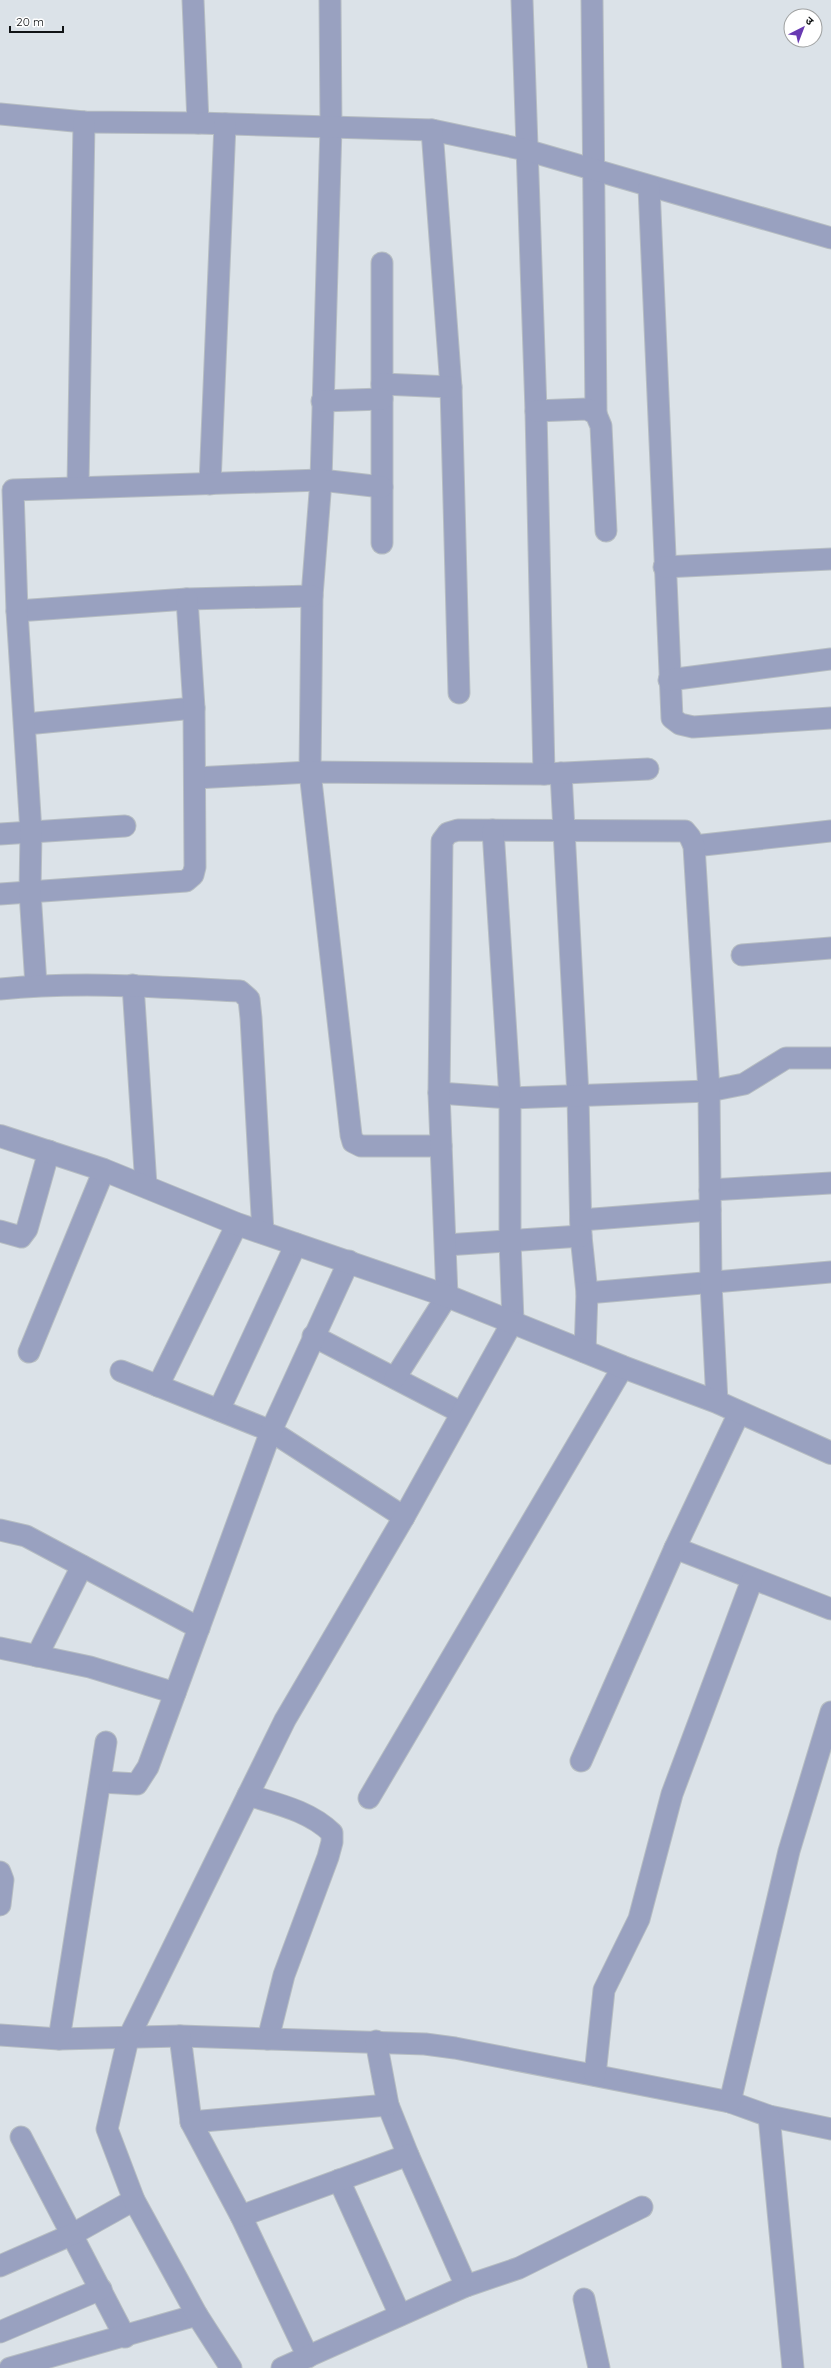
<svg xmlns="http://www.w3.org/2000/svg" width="831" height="2368" font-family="Quicksand,'Noto Sans Devanagari',sans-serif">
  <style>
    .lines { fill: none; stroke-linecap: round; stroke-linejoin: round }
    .minor-casing { stroke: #b6bdc2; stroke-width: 23 }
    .tertiary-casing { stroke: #b6bdc2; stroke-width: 24 }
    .minor { stroke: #99a1c0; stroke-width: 21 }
    .tertiary { stroke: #99a1c0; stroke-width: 22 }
  </style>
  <rect width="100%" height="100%" fill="#dbe2e8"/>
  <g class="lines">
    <defs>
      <g id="minor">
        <polyline points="193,0 198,123"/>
        <polyline points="330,0 331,127 321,480 312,596 310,772 351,1135 353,1142 361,1146 441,1146"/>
        <polyline points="522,0 536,411 544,774"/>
        <polyline points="592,0 596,414"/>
        <polyline points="0,114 84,122 198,123 432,130 526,150 831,238"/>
        <polyline points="432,130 451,387 459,693"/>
        <polyline points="649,187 672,718 680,724 693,727 831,718"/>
        <polyline points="382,263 382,543"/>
        <polyline points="382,384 451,387"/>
        <polyline points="322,401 382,399"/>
        <polyline points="536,411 587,409 596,414 601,426 606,531"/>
        <polyline points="210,484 225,124"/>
        <polyline points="78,486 84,122"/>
        <polyline points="664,567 831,559"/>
        <polyline points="17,611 187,599 312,596"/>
        <polyline points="669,680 831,659"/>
        <polyline points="26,724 194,708"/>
        <polyline points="561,773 578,1096 581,1236 587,1293 585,1352"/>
        <polyline points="195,778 310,772 544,774 648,769"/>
        <polyline points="0,834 125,826"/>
        <polyline points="694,846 831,831"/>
        <polyline points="0,894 186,881 193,875 195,867 194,708 187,599"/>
        <polyline points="742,955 831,948"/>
        <polyline points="36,985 30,892 31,832 17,611 13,490 321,480 382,487"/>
        <polyline points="133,985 146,1186"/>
        <path d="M0,989c80,-8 160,-2 240,2l9,8 2,19 12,215"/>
        <polyline points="439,1093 510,1098 709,1091 744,1084 786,1058 831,1058"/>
        <polyline points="710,1190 831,1183"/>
        <polyline points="581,1220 710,1210"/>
        <polyline points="0,1231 21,1237 27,1229 49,1151"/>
        <polyline points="446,1245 581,1236"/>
        <polyline points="587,1293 831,1272"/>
        <polyline points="313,1336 460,1412"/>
        <polyline points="29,1352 104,1170"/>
        <polyline points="121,1371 271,1431 404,1517"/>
        <polyline points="395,1378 447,1296 439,1093 442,841 448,833 458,830 685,831 690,837 694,846 709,1091 711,1284 717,1402"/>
        <polyline points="158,1386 237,1224"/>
        <polyline points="219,1410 296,1244"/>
        <polyline points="0,1530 26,1536 199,1628"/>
        <polyline points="675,1548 831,1609"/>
        <polyline points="0,1648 90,1667 175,1693"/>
        <polyline points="37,1656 82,1566"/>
        <polyline points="581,1761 675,1548 739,1413"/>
        <polyline points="101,1782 137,1784 148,1767 271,1431 349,1261"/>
        <path d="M248,1795c29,9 62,16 84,38v9l-4,15 -44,118 -16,64"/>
        <polyline points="369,1798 623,1367"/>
        <polyline points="0,1872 3,1880 0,1905"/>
        <polyline points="0,2035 59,2039 180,2036 425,2044 455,2048 730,2102 769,2116 831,2129"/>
        <polyline points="180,2036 191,2122 241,2216 308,2357"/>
        <polyline points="59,2039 106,1742"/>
        <polyline points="376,2041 388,2105 408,2155 466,2286"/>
        <polyline points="595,2075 604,1990 639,1919 672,1794 752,1580"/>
        <polyline points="730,2102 789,1851 831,1712"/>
        <polyline points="769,2116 793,2368"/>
        <polyline points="191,2122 388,2105"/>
        <polyline points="21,2137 125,2337"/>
        <polyline points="339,2180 400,2315"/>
        <polyline points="241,2216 408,2155"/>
        <polyline points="0,2266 73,2234 134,2200"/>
        <polyline points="584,2299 599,2368"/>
        <polyline points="0,2332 101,2289"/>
        <polyline points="10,2368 197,2315"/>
        <polyline points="231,2368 197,2315 134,2200 107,2129 128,2039 285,1720 404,1517 513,1321 510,1241 510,1098 493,830"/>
        <polyline points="282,2368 466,2286 519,2268 642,2207"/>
      </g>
      <polyline id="tertiary" points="0,1136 104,1170 237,1224 447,1296 623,1367 717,1402 831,1453"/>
    </defs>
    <use href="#minor" class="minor-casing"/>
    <use href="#tertiary" class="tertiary-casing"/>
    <use href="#minor" class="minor"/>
    <use href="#tertiary" class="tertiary"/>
  </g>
  <g transform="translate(803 28) rotate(42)"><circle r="19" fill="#ffffff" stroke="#9fa1a1"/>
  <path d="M0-3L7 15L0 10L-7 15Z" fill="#683ab2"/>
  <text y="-6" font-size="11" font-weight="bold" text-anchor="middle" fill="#101315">उ</text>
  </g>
  <path d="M10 26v6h53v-6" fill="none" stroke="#101315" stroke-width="2"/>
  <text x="16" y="26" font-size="12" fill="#101315" stroke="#ffffff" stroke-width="3" paint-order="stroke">20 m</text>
</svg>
